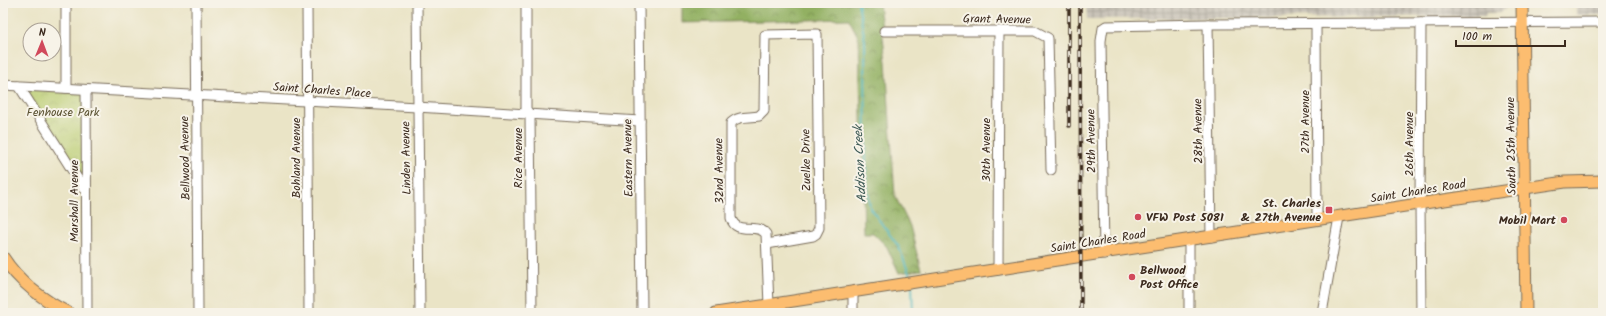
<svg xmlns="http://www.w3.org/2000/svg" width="1606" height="316" font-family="Kalam,sans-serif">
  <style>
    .industrial { fill: url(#industrial-grid) }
    .forest { fill: url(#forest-crowns); stroke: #666d40 }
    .park { fill: url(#park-crowns); stroke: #7a7b47 }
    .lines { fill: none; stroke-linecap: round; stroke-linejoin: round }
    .stream { stroke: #43b3ba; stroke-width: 2 }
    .minor-casing { stroke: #786b59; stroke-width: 11 }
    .major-casing { stroke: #786b59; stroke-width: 13 }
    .minor { stroke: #fff; stroke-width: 9 }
    .major { stroke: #fcbd6f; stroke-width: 11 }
    .rail-casing { stroke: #3b2a1e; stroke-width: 3.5 }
    .rail { stroke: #f7f3e8; stroke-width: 2; stroke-dasharray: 6; stroke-linecap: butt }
    .poi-dot { fill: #d1495b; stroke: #f7f3e8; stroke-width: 1.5 }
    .labels { text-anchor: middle; stroke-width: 4; stroke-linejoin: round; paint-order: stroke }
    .street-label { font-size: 12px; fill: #3b2a1e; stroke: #f7f3e8 }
    .park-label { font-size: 12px; fill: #5a5232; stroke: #f7f3e8 }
    .poi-label { font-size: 12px; font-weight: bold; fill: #3b2a1e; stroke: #f7f3e8; text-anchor: end }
    .water-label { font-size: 13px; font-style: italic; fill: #3e5a55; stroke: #f7f3e8 }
  </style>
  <defs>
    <pattern id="industrial-grid" width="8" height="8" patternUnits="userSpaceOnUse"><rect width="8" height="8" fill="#c9c3b8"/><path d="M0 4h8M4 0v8" fill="none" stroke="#a49f95"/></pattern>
    <pattern id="forest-crowns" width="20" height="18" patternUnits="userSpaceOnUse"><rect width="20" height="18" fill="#92b062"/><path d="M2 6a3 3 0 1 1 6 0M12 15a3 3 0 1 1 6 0" fill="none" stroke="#788f50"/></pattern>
    <pattern id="park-crowns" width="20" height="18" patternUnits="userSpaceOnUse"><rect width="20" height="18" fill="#b9cc70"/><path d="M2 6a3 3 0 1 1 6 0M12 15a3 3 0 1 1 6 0" fill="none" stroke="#a0af61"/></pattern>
  </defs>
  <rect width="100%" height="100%" fill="#f7f3e8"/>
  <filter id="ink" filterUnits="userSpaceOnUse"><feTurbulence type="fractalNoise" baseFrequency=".025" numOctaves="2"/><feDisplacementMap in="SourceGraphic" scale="8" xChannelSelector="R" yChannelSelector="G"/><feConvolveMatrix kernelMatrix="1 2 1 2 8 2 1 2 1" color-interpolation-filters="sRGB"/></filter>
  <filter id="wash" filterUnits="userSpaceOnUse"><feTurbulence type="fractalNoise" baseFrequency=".012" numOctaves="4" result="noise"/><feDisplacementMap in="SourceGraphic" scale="16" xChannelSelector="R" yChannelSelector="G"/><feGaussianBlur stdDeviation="0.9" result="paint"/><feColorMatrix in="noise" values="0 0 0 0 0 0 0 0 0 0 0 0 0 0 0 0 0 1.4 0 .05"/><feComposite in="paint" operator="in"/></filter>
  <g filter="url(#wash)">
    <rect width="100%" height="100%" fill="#eae4c6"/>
    <g class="industrial">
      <polygon points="1086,3 1506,3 1506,9 1500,13 1486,13 1485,16 1087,19"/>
      <rect x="1576" y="3" width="27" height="12"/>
    </g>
    <polygon class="forest" points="682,3 879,3 886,62 895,196 910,226 921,270 899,273 887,247 873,233 864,233 859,39 849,19 682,23"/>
    <polygon class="park" points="22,88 85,92 84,187"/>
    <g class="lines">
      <g class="stream">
        <polyline points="858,3 865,41 866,176 870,208 899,247 911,279"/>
        <polyline points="912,285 913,313"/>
      </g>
    </g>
  </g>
  <g filter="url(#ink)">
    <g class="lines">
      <defs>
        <g id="minor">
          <polyline points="66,3 66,88"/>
          <polyline points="196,3 198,313"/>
          <polyline points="307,3 309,313"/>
          <polyline points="417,3 420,313"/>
          <polyline points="526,3 526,109 530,115 532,313"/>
          <polyline points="639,3 642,313"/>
          <polyline points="1208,24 1211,237"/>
          <polyline points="1316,24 1317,220"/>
          <polyline points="884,31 1035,31 1048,38 1051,170"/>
          <polyline points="3,85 417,107 640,121"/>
          <polyline points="19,86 86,192"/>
          <polyline points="86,90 87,313"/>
          <path d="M767,244l46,-8 3,-2 3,-6 -2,-194 -52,1 -1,76 -5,5c-10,2 -20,-1 -28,7v95c5,18 26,4 35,16l3,71"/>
          <polyline points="1104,254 1101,41 1103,28 1106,26 1206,24 1603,22"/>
          <polyline points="998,270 999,31"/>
          <polyline points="853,292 853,313"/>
          <polyline points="1189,313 1189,240"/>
          <polyline points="1322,313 1339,217"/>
          <polyline points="1421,313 1420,204 1421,23"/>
        </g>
        <g id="major">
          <polyline points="1522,3 1526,313"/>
          <path d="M3,257c15,24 41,44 66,56"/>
          <polyline points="716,313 1431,202 1565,182 1603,181"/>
        </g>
      </defs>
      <use href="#minor" class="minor-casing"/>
      <use href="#major" class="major-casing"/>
      <use href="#minor" class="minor"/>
      <use href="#major" class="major"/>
      <defs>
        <g id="rail">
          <polyline points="1069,3 1069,126"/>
          <polyline points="1080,3 1081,313"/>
        </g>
      </defs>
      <use href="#rail" class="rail-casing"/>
      <use href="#rail" class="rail"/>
    </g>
  </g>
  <g class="poi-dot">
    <rect x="1325" y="206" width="8" height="8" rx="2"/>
    <circle cx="1138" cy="217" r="4"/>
    <circle cx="1564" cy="220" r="4"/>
    <circle cx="1132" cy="277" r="4"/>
  </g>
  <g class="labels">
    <g class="street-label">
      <text transform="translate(997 19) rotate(1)" y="4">Grant Avenue</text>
      <text transform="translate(322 90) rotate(4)" y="4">Saint Charles Place</text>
      <text transform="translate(1305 122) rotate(-90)" y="4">27th Avenue</text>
      <text transform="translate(1198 131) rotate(-91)" y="4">28th Avenue</text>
      <text transform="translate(1091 141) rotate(-91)" y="4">29th Avenue</text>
      <text transform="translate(1409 144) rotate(-90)" y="4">26th Avenue</text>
      <text transform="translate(1511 146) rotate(-91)" y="4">South 25th Avenue</text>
      <text transform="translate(986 150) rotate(-90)" y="4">30th Avenue</text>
      <text transform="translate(185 158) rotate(-91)" y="4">Bellwood Avenue</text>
      <text transform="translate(296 158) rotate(-90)" y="4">Bohland Avenue</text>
      <text transform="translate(406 158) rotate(-91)" y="4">Linden Avenue</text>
      <text transform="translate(518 158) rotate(-90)" y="4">Rice Avenue</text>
      <text transform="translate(628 158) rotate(-91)" y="4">Eastern Avenue</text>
      <text transform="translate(806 160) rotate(-91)" y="4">Zuelke Drive</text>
      <text transform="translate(719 171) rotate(-91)" y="4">32nd Avenue</text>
      <text transform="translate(1418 191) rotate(-9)" y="4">Saint Charles Road</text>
      <text transform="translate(74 201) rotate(-90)" y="4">Marshall Avenue</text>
      <text transform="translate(1098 241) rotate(-9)" y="4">Saint Charles Road</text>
    </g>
    <g class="park-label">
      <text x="63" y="116">Fenhouse Park</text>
    </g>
    <g class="poi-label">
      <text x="1321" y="207">St. Charles<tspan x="1321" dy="14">&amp; 27th Avenue</tspan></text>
      <text x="1146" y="221" text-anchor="start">VFW Post 5081</text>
      <text x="1556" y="224">Mobil Mart</text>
      <text x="1140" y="274" text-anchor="start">Bellwood<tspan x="1140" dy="14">Post Office</tspan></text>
    </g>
    <g class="water-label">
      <text transform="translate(859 164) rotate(-93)" y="5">Addison Creek</text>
    </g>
  </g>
  <rect width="1606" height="316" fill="none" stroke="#f7f3e8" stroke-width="16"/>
  <g transform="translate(42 42) rotate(1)"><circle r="19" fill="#f7f3e8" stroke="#aca397"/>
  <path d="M0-3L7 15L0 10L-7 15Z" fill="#d1495b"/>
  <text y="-6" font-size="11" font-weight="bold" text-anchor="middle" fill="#3b2a1e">N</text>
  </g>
  <path d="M1456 40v6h109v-6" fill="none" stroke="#3b2a1e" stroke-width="2"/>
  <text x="1462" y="40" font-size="12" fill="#3b2a1e" stroke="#f7f3e8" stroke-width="3" paint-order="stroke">100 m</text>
</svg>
